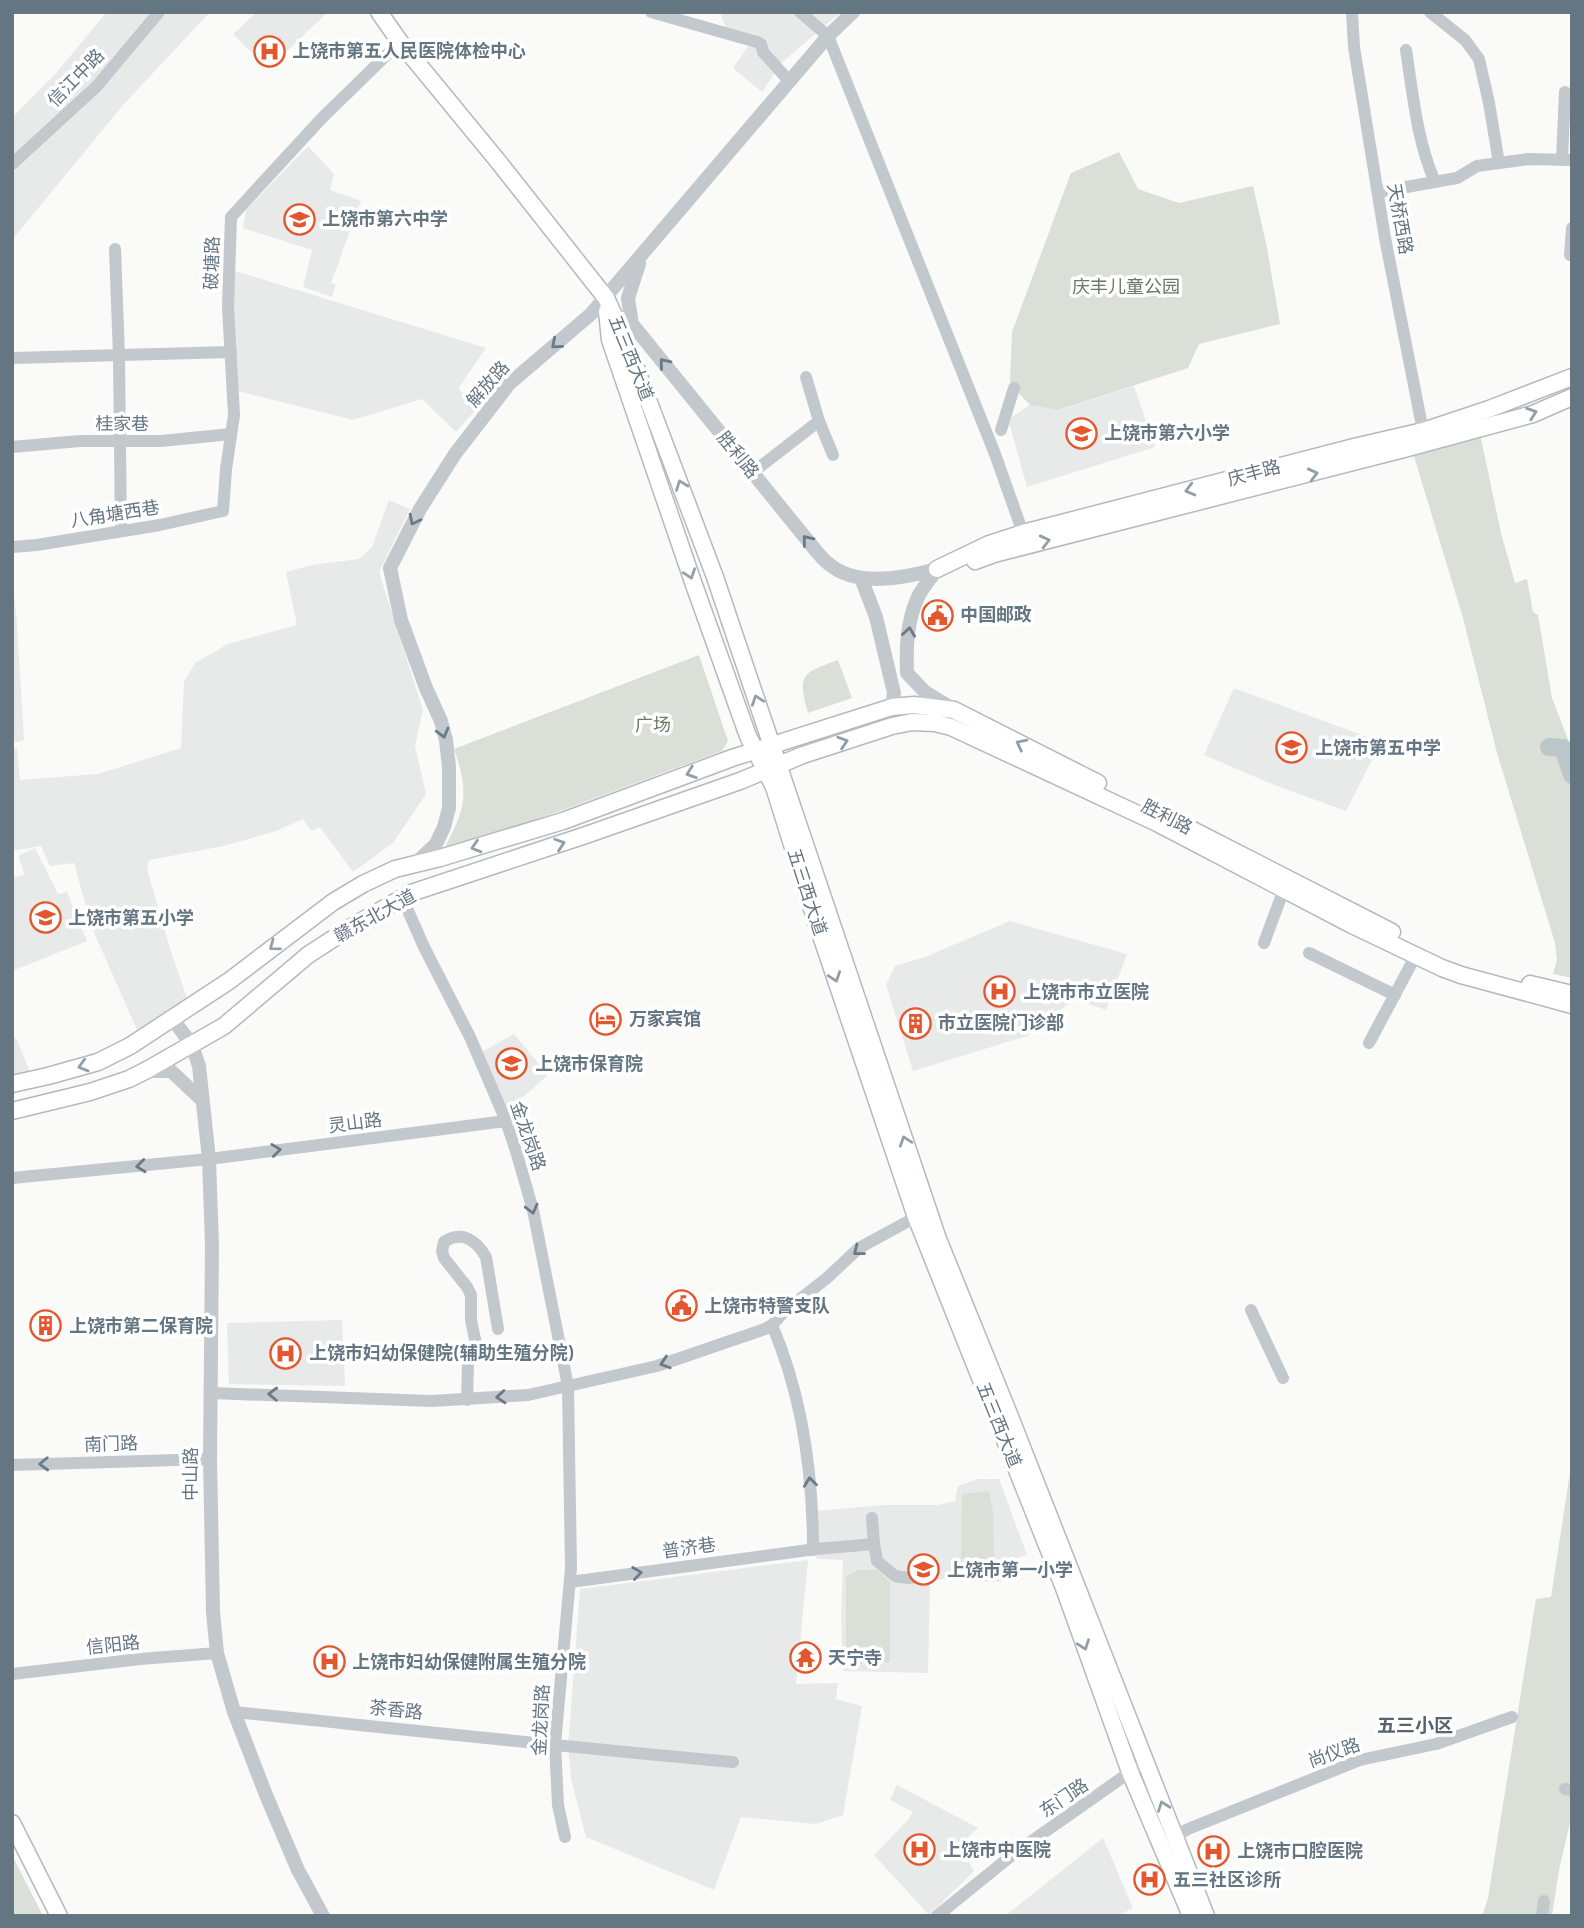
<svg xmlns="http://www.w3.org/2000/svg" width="1584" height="1928" font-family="Overpass,'Noto Sans SC',sans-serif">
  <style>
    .built { fill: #e8e9e9 }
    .green { fill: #dadfd7 }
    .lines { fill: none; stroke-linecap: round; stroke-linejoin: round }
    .river { stroke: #bbc7cb; stroke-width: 18 }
    .secondary-casing { stroke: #b3babf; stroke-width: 19 }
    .minor { stroke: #c3c8cc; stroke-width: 12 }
    .tertiary { stroke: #c3c8cc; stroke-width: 14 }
    .secondary { stroke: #fff; stroke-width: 16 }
    .oneway { stroke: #6a7a87 }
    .oneway2 { stroke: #939fa8 }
    .labels { text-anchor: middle; stroke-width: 7; stroke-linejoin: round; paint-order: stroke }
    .poi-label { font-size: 18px; font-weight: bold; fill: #657683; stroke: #fff; text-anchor: start }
    .street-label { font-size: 18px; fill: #657683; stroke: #fff }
    .park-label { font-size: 18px; fill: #687a64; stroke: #fff }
    .neighbourhood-label { font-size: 19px; font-weight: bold; fill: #57646e; stroke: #fff }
  </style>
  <rect width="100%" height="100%" fill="#fafaf8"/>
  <g class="built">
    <polygon points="107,12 210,12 123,105 12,240 12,118 57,72"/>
    <polygon points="257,12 328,12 268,69 233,34"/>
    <polygon points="720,12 839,12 840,13 781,63 762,92 733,68 749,45 730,40"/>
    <polygon points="308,146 334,174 330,190 361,201 331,283 336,284 332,297 303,287 312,250 243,228 246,210"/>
    <polygon points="229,269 486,348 458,389 479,406 456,432 422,399 353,420 233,390"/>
    <polygon points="1134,386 1155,447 1027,487 1008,419 1030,405 1059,410"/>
    <polygon points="389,500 410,509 379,572 423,710 415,746 426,794 393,843 353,872 320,827 311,831 303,819 276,831 224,846 149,860 147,869 169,945 188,1001 138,1032 92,928 74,863 50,866 41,846 12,851 12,749 17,748 20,780 98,774 181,748 184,682 195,663 228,644 297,625 286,572 312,565 359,559 372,547"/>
    <polygon points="12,573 17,624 24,740 12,743"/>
    <polygon points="1234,688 1381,742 1346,811 1277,786 1204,755"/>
    <polygon points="35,848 58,894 67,892 87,941 12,971 12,877 25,875 18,856"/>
    <polygon points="1010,921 1127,954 1106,1010 1074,999 1027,1036 913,1071 886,985 895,966 925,957"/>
    <polygon points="514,1034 548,1075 506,1112 480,1053"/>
    <polygon points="16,1038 31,1074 12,1078 12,1040"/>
    <polygon points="342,1320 345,1386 229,1384 227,1323"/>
    <polygon points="978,1479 999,1479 1027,1555 1006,1561 1003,1582 930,1579 928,1673 843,1671 841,1616 843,1560 816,1559 815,1511 884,1505 938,1505 955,1501 958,1486"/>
    <polygon points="808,1560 796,1684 838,1683 836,1699 862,1706 843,1815 816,1824 741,1817 714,1890 586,1837 571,1779 568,1747 580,1589"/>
    <polygon points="897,1785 978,1828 959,1845 974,1871 929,1915 874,1855 907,1821 913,1812 890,1800"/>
    <polygon points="1103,1838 1133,1908 1117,1916 1005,1916"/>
  </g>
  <g class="green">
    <polygon points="1119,152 1138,189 1179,203 1253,186 1267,248 1280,324 1199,344 1188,368 1058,410 1030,405 1010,384 1012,332 1071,173"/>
    <polygon points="1480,434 1501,533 1515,583 1527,579 1533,612 1538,615 1552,698 1572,750 1572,978 1553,974 1557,959 1555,943 1497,753 1463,618 1413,453"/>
    <path d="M699,655l29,86 -6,10 -281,104c23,-44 30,-58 13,-106z"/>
    <path d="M838,660l14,38 -44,15c-11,-39 -6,-40 30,-53z"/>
    <polygon points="1572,1459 1572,1814 1559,1870 1552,1916 1481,1916 1483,1914 1488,1898 1536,1599 1551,1597"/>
    <polygon points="989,1491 993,1512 994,1560 961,1559 962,1494"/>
    <polygon points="858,1570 877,1570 890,1582 890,1662 846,1664 846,1576"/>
    <polygon points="12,1855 14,1859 43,1916 12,1916"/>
  </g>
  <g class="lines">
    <polyline class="river" points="1549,747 1563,748 1572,775"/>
    <defs>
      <g id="secondary">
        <polyline points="379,12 400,42 497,160 606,298 625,339 715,577 938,1239 1009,1414 1206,1916"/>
        <polyline points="607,311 610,340 693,582 748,736 774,787 815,918 916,1217 1064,1588 1130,1772 1191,1916"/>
        <polyline points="975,561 994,554 1404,449 1533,414 1572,397"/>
        <polyline points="937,569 989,544 1023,533 1354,447 1423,431 1489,409 1572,377"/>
        <polyline points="1181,824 1392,932"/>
        <polyline points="1530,984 1572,994"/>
        <polyline points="12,1084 48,1076 98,1062 130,1046 229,981 333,902 363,884 395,869 440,858 563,821 732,758 892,707 914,705 954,710 1098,783"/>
        <polyline points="12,1111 90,1092 129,1079 145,1071 224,1026 308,955 348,929 411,893 586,835 740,781 803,755 892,726 912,722 935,723 951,727 1157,823 1352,925 1442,968 1461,975 1572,1005"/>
        <polyline points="12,1823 59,1916"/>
      </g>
    </defs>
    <use href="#secondary" class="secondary-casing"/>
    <g class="minor">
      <polyline points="651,12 757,42 761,44 763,52 790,82"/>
      <polyline points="800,12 828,36 995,454 1023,533"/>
      <polyline points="1352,12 1354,47 1385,238 1423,431"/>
      <polyline points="1430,12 1465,40 1479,59 1489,103 1499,163"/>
      <path d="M1406,50c7,45 11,91 29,132"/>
      <polyline points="1562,160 1565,92"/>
      <polyline points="12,164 97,86 159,12"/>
      <polyline points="1378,192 1457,178 1477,166 1529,159 1572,160"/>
      <polyline points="115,249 119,356 121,531"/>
      <polyline points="1570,255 1572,228"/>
      <polyline points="12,358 231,352"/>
      <polyline points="806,377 819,421 833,455"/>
      <polyline points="1001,430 1014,388"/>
      <polyline points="12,447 80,441 161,441 231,434"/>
      <polyline points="752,473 819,421"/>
      <polyline points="12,547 37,545 160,525 223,511 226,469 234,415 228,307 231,217 322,118 400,42"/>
      <polyline points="402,897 424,947 470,1037 506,1121 516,1151 533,1210 568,1386 571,1568 555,1744 558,1805 565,1837"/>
      <polyline points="1264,943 1284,889"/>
      <polyline points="1309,953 1395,995"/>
      <polyline points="1369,1043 1416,955"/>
      <polyline points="12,1178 209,1159 506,1121"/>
      <polyline points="1251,1310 1283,1378"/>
      <path d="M772,1325c30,70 41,149 41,225"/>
      <polyline points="211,1393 432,1401 528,1395 568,1386 657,1366 765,1329 772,1325 786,1310 827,1278 859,1248 916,1217"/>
      <path d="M467,1400l1,-36 8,-20 -5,-24v-25l-4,-8 -23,-29 -2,-7 2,-9c18,-12 32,-2 42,15l12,72"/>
      <polyline points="12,1465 210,1459"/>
      <polyline points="872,1518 874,1544 877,1561 895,1576 908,1578 930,1576"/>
      <polyline points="570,1582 816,1549 874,1544"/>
      <polyline points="12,1674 140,1659 217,1653"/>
      <path d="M234,1712c166,17 333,35 499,50"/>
      <polyline points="1565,1789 1572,1790"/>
      <polyline points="1174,1837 1188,1829 1360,1760 1436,1744 1512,1717"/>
      <polyline points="937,1916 1016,1852 1136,1768"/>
      <polyline points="1542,1916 1544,1901"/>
    </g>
    <g class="tertiary">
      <path d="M639,264l-11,34 4,26 185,228c4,4 7,9 12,12 28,24 76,14 108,5"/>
      <path d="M937,569c-6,9 -14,18 -19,28 -11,24 -12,50 -11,76l18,19 28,17"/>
      <polyline points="861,578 876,617 894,693 892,707"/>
      <polyline points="416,863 436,844 444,827 449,808 449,767 446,740 441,721 426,688 401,620 390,568 420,509 455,454 509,384 591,314 828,36 853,12"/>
      <polyline points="172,1018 192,1045 199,1066 209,1159 212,1245 210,1459 213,1612 217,1653 234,1712 266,1795 298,1870 323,1916"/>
      <polyline points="145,1071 171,1071 202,1100"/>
    </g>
    <use href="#secondary" class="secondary"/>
  </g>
  <defs><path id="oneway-chevron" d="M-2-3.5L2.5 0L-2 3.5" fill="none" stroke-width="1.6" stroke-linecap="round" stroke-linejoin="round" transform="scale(1.75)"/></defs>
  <g class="oneway">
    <use href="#oneway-chevron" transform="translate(556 344) rotate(140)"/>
    <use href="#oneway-chevron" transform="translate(664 363) rotate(-129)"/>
    <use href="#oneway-chevron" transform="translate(414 520) rotate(117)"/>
    <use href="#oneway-chevron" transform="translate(807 540) rotate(-129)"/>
    <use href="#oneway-chevron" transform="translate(909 632) rotate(-82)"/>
    <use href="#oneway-chevron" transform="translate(443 733) rotate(75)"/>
    <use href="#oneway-chevron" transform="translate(276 1150) rotate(-7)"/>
    <use href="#oneway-chevron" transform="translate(141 1166) rotate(174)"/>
    <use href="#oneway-chevron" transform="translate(532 1209) rotate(76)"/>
    <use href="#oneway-chevron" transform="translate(858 1251) rotate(142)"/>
    <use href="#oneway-chevron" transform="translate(665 1363) rotate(162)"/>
    <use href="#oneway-chevron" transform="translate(273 1394) rotate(-178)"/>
    <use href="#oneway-chevron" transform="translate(501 1397) rotate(175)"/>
    <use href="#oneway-chevron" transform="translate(44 1464) rotate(178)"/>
    <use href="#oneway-chevron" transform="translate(810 1482) rotate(-97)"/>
    <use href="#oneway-chevron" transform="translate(637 1573) rotate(-8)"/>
  </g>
  <g class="oneway2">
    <use href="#oneway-chevron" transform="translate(1532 413) rotate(-19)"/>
    <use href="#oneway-chevron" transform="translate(1313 474) rotate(-14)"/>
    <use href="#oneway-chevron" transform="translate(681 485) rotate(-111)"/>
    <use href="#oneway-chevron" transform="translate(1190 490) rotate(165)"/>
    <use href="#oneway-chevron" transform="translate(1045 541) rotate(-14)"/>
    <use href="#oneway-chevron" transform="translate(690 574) rotate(71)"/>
    <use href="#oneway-chevron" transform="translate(757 700) rotate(-109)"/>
    <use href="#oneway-chevron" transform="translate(843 742) rotate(-18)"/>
    <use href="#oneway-chevron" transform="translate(1021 744) rotate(-153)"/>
    <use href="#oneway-chevron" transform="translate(691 773) rotate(161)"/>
    <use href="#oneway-chevron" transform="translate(560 844) rotate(-18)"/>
    <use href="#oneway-chevron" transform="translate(476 847) rotate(163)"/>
    <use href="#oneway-chevron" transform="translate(274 946) rotate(143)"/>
    <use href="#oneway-chevron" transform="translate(835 977) rotate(71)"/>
    <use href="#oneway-chevron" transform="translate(83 1066) rotate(164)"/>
    <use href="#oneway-chevron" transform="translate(905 1141) rotate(-108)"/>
    <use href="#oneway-chevron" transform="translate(1084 1645) rotate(70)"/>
    <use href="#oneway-chevron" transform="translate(1163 1806) rotate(-110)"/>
  </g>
  <defs>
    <symbol id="hospital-ring" viewBox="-11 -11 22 22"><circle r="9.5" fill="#fff" stroke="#e4572e" stroke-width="1.5"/><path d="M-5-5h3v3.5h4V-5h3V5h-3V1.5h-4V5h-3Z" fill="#e4572e"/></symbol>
    <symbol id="school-ring" viewBox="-11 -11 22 22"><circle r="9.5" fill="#fff" stroke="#e4572e" stroke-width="1.5"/><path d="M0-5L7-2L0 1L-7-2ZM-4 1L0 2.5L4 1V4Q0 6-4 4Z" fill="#e4572e"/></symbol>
    <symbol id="civic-ring" viewBox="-11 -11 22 22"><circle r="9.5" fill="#fff" stroke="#e4572e" stroke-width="1.5"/><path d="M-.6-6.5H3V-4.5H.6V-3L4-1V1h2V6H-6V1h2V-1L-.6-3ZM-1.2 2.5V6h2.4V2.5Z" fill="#e4572e"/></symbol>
    <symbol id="hotel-ring" viewBox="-11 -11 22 22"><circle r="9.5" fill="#fff" stroke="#e4572e" stroke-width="1.5"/><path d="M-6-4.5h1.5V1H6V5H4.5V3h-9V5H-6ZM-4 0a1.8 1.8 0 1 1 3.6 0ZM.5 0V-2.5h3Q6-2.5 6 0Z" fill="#e4572e"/></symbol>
    <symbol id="building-ring" viewBox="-11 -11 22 22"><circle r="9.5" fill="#fff" stroke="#e4572e" stroke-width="1.5"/><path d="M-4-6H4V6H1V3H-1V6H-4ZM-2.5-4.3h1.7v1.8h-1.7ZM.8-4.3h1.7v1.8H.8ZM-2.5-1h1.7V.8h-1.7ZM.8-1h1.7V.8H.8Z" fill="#e4572e"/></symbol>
    <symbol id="temple-ring" viewBox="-11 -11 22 22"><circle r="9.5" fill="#fff" stroke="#e4572e" stroke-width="1.5"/><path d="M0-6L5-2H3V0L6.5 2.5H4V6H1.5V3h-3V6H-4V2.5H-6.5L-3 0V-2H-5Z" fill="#e4572e"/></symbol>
  </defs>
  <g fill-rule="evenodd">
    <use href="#hospital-ring" x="252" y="34" width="35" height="35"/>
    <use href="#school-ring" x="282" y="202" width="35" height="35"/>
    <use href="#school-ring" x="1064" y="416" width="35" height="35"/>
    <use href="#civic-ring" x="920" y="598" width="35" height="35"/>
    <use href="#school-ring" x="1274" y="730" width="35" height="35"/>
    <use href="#school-ring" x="28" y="900" width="35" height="35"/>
    <use href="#hospital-ring" x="982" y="974" width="35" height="35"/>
    <use href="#hotel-ring" x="588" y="1002" width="35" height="35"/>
    <use href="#building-ring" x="898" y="1006" width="35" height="35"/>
    <use href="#school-ring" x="494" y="1046" width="35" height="35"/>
    <use href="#civic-ring" x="664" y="1288" width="35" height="35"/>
    <use href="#building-ring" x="28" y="1308" width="35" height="35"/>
    <use href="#hospital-ring" x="268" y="1336" width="35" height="35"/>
    <use href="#school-ring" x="906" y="1552" width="35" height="35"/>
    <use href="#temple-ring" x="788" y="1640" width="35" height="35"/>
    <use href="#hospital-ring" x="312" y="1644" width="35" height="35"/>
    <use href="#hospital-ring" x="902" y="1832" width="35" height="35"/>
    <use href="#hospital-ring" x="1196" y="1834" width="35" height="35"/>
    <use href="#hospital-ring" x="1132" y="1862" width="35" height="35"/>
  </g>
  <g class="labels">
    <g class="poi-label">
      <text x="292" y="57">上饶市第五人民医院体检中心</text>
      <text x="322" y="225">上饶市第六中学</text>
      <text x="1104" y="439">上饶市第六小学</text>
      <text x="960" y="621">中国邮政</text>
      <text x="1315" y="754">上饶市第五中学</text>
      <text x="68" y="924">上饶市第五小学</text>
      <text x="1023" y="998">上饶市市立医院</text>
      <text x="629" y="1025">万家宾馆</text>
      <text x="938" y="1029">市立医院门诊部</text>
      <text x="535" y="1070">上饶市保育院</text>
      <text x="704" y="1312">上饶市特警支队</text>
      <text x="69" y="1332">上饶市第二保育院</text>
      <text x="309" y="1359">上饶市妇幼保健院(辅助生殖分院)</text>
      <text x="947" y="1576">上饶市第一小学</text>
      <text x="828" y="1664">天宁寺</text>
      <text x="352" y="1668">上饶市妇幼保健附属生殖分院</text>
      <text x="943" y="1856">上饶市中医院</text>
      <text x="1237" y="1857">上饶市口腔医院</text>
      <text x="1173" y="1886">五三社区诊所</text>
    </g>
    <g class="street-label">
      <text transform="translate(76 78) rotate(-46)" y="6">信江中路</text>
      <text transform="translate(1400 219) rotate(80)" y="6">天桥西路</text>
      <text transform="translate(212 263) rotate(-88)" y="6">破塘路</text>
      <text transform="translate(631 358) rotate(68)" y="6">五三西大道</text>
      <text transform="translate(488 384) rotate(-49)" y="6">解放路</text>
      <text x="122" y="430">桂家巷</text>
      <text transform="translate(738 455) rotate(51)" y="6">胜利路</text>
      <text transform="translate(1254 473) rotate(-15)" y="6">庆丰路</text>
      <text transform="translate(115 514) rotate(-9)" y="6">八角塘西巷</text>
      <text transform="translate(1167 817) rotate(27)" y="6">胜利路</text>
      <text transform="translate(807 892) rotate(72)" y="6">五三西大道</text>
      <text transform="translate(375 916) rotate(-29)" y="6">赣东北大道</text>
      <text transform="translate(355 1123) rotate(-7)" y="6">灵山路</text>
      <text transform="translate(528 1136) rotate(71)" y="6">金龙岗路</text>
      <text transform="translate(999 1425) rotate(68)" y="6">五三西大道</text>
      <text transform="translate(111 1444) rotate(-2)" y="6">南门路</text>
      <text transform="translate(191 1474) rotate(-90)" y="6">中山路</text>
      <text transform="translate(689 1548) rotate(-8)" y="6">普济巷</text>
      <text transform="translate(113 1645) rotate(-6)" y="6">信阳路</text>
      <text transform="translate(396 1710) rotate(6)" y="6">茶香路</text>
      <text transform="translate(541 1720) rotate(-87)" y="6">金龙岗路</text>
      <text transform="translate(1334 1753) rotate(-20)" y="6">尚仪路</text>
      <text transform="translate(1064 1798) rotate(-34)" y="6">东门路</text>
    </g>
    <g class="park-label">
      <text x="1126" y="293">庆丰儿童公园</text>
      <text x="653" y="731">广场</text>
    </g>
    <g class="neighbourhood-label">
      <text x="1415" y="1732">五三小区</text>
    </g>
  </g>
  <rect width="1584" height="1928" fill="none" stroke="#657683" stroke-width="28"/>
</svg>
